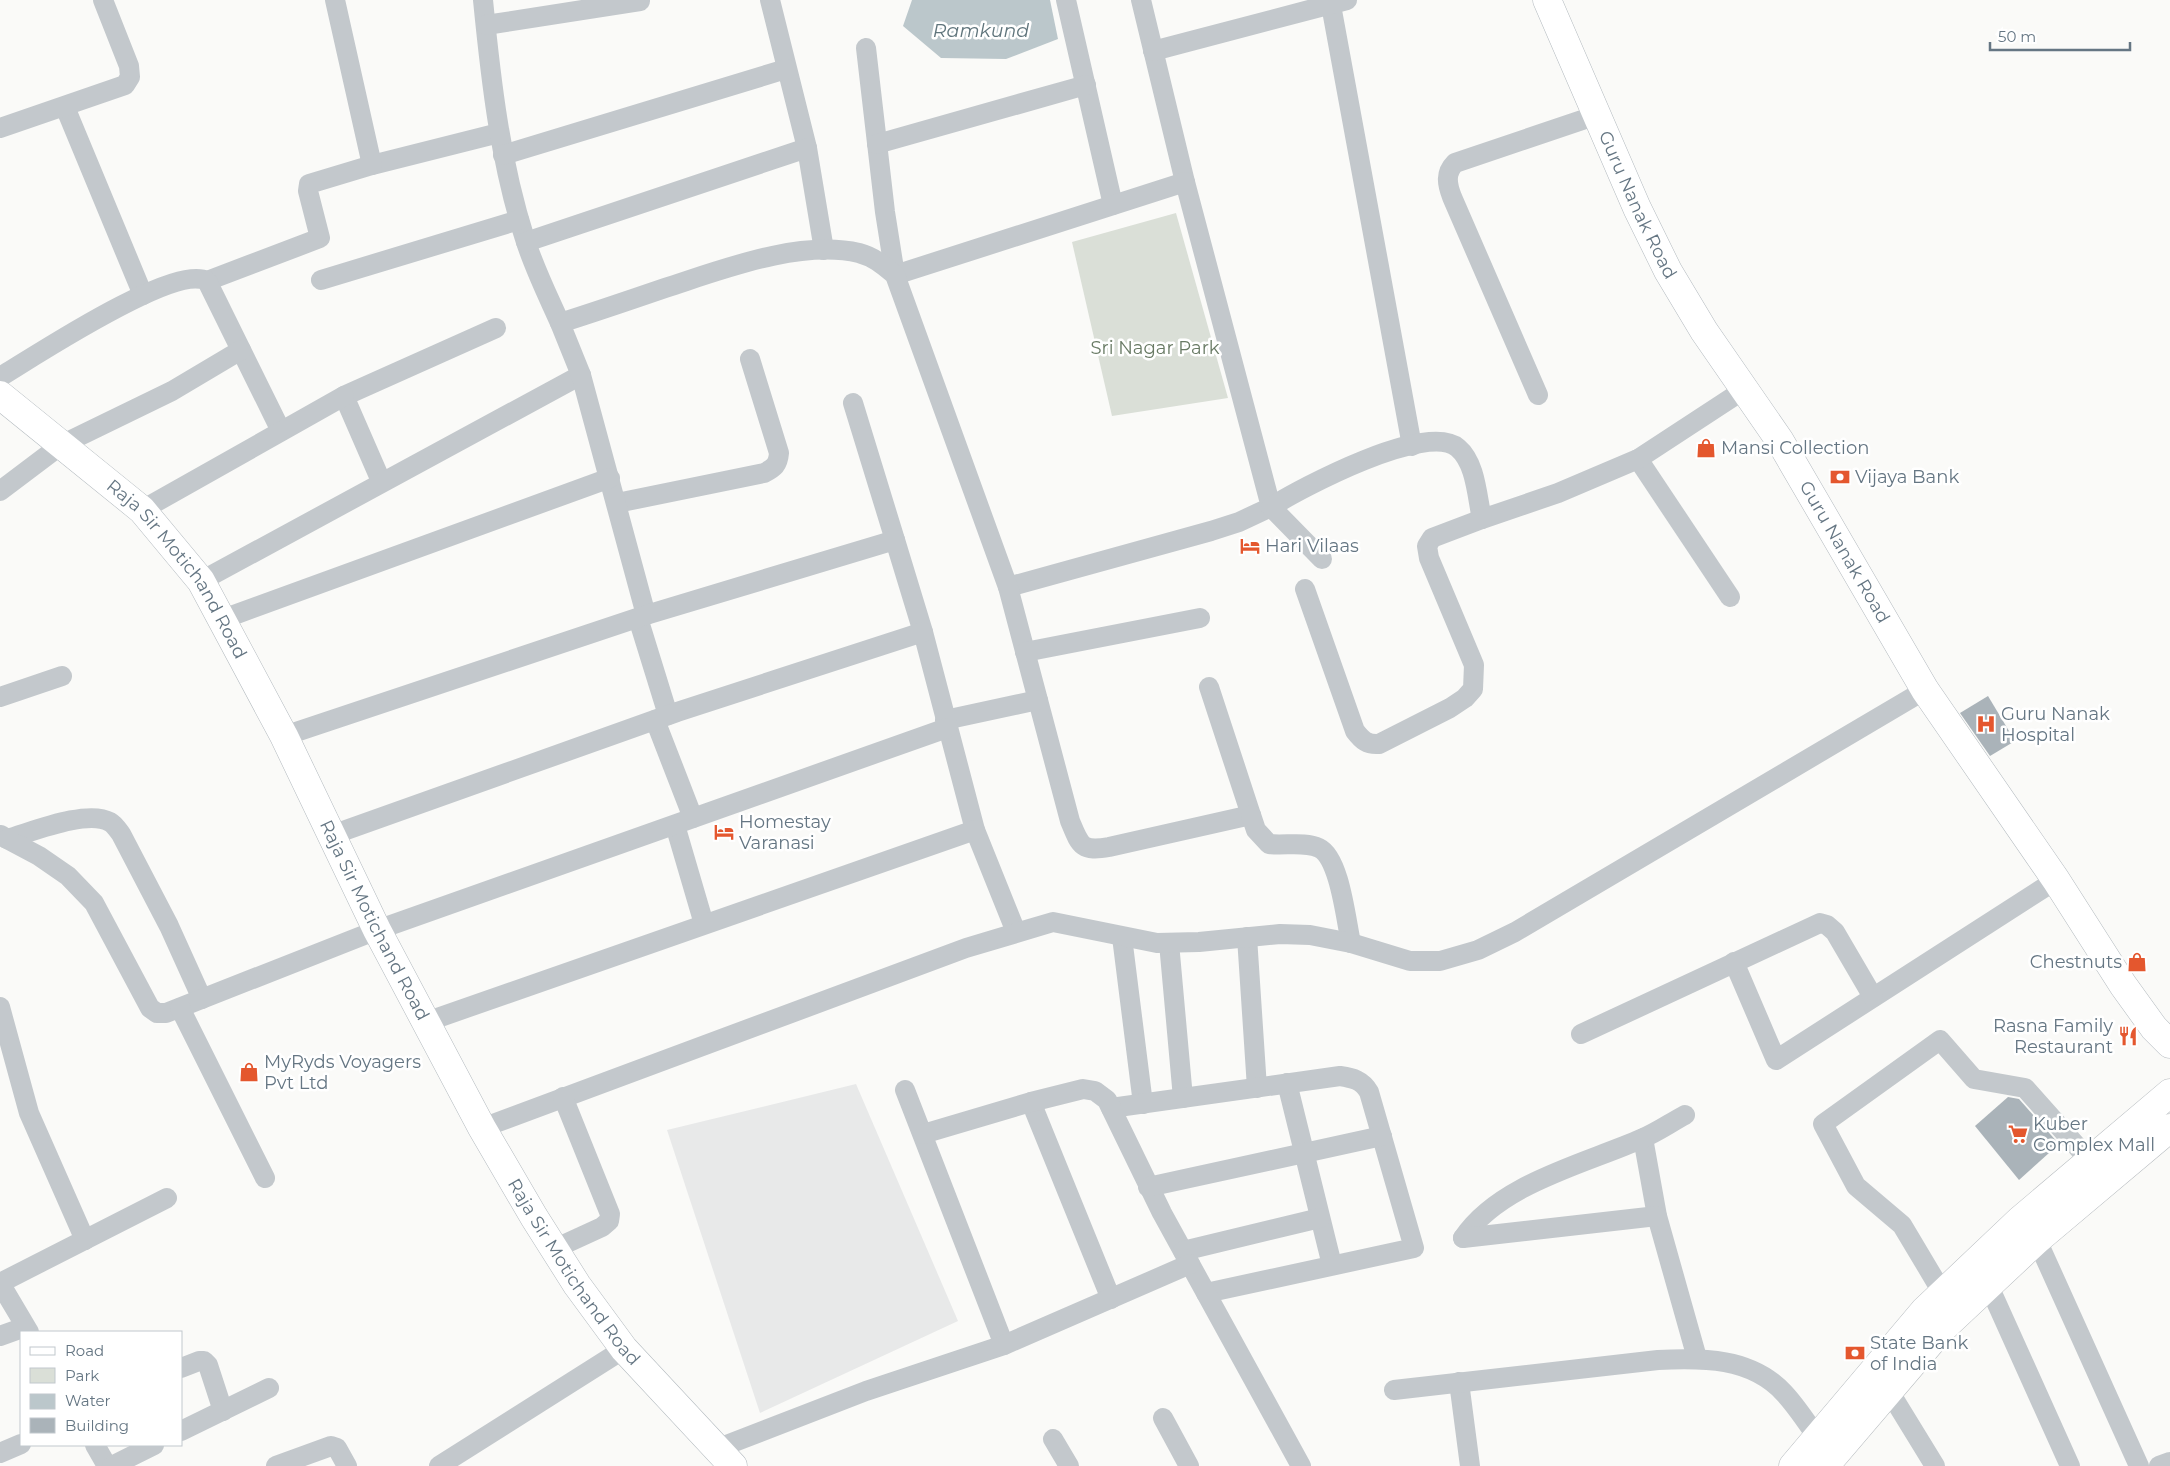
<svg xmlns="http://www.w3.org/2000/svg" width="2170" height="1466" font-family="Montserrat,sans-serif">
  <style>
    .built { fill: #e8e9e9 }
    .green { fill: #dadfd7 }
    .water { fill: #bbc7cb }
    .building { fill: #aab3b9 }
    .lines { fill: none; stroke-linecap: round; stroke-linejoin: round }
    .secondary-casing { stroke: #b3babf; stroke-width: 29 }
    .primary-casing { stroke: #b5babe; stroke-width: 29 }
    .street { stroke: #c3c8cc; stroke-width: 20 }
    .secondary { stroke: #fff; stroke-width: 28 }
    .primary { stroke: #fff; stroke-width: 28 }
    .labels { text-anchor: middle; stroke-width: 5; stroke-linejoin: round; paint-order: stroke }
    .street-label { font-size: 18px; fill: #657683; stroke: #fff }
    .park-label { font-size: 18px; fill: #687a64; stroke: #fff }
    .poi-label { font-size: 18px; fill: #657683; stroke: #fff; text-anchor: start }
    .water-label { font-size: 19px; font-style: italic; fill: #60757c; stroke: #fff }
  </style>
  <rect width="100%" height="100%" fill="#fafaf8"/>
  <polygon class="built" points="856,1084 958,1321 760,1413 667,1130"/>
  <polygon class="green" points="1176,213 1228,398 1112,416 1072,242"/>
  <polygon class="water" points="912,0 1050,0 1058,39 1006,59 941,58 903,26"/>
  <g class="building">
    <polygon points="1988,696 2015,741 1990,756 1960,713"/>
    <polygon points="2008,1097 2019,1099 2059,1144 2019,1180 1975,1126"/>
  </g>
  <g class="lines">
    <defs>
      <g id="secondary">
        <path id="s1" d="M1547,0l90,208 31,63 36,60 76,110 145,249 131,190 67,105 31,43 16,16"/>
        <path id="s2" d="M0,395l142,115 59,71 83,155 93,194 105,198 52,89 43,68 47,64 109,117"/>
      </g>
      <g id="primary">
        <polyline points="1793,1466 1924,1311 2020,1220 2170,1093"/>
        <polyline points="1825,1466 1942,1329 2037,1240 2170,1128"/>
      </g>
    </defs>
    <use href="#secondary" class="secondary-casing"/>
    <use href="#primary" class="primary-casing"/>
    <g class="street">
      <polyline points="335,0 372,165 499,133"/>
      <path d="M483,0c8,81 17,161 42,239 9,29 23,57 35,84"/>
      <polyline points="770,0 807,148 824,250"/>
      <polyline points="1066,0 1113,205"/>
      <polyline points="1141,0 1185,182"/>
      <polyline points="1331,5 1412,446"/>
      <polyline points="486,25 640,1"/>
      <polyline points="866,48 885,212 895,275 1185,182 1271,507 1239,522 1211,531 1008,587"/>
      <polyline points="1153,51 1347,0"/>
      <polyline points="65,107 143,295"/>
      <polyline points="0,128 125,85 130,77 129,66 103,0"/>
      <polyline points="877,144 1086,85"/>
      <polyline points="503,155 786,69"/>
      <polyline points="526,242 807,148"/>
      <polyline points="321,280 519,220"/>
      <polyline points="207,281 320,238 308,191 309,184 372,165"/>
      <path d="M0,377c35,-21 173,-113 207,-96l74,150"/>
      <path d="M1538,395l-86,-198c-5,-13 -7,-24 3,-34l142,-48"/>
      <polyline points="853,403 895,540"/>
      <polyline points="1638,459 1730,597"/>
      <polyline points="381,481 344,396 496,328"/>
      <polyline points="0,491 61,445 172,391 241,350"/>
      <path d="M617,503l147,-30c10,-5 14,-8 15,-20l-29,-94"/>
      <polyline points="142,510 344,396"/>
      <path d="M1322,559l-51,-52c30,-19 156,-86 187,-59 18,15 19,49 24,71l76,-26 80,-34 107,-70"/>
      <polyline points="201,581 581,375"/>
      <path d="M1305,589l50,142c7,9 12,14 24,13l71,-36 15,-10 8,-9 1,-24 -45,-107 -2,-12 5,-8 50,-19"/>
      <path d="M646,615l-65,-240 -21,-52c35,-11 70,-23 105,-35 56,-18 135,-49 194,-35 15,4 24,12 36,22l113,312 62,234c10,24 11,31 39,26l142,-32 -42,-128"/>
      <polyline points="638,618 668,715"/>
      <polyline points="223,619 610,478"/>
      <polyline points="1025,652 1200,618"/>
      <polyline points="0,697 62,676"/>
      <polyline points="655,720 693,818"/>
      <polyline points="945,720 1038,700"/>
      <polyline points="284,736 646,615 895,540 923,632 975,830 1016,932"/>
      <path d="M1251,815l5,15 13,14c16,2 35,-3 50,4 21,10 27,73 32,95"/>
      <polyline points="675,825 704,924"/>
      <path d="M1,835l6,4c25,-7 80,-30 103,-17 4,2 8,8 11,12l48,92 33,73"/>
      <polyline points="332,835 677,712 923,632"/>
      <polyline points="7,839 39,856 68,876 94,903 150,1008 157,1013 166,1013 377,930 947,728"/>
      <polyline points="1122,937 1143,1104"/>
      <polyline points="1247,937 1257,1088"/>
      <polyline points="1169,943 1183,1098"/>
      <polyline points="1734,962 1776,1060 2056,880"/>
      <polyline points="0,1007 29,1113 85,1240"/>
      <polyline points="180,1008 265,1178"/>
      <polyline points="426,1022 975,830"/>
      <polyline points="1581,1034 1820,923 1827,925 1835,932 1873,997"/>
      <polyline points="1287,1083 1332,1265"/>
      <polyline points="905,1090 1004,1345"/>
      <polyline points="1031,1102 1111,1299"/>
      <path d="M1111,1108l229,-32c13,2 22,4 29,16l45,156 -208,45"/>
      <polyline points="482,1128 966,948 1053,922 1157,943 1199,942 1280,934 1310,935 1351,943 1410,961 1440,961 1478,950 1515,932 1925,690"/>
      <polyline points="923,1134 1031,1102 1083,1089 1095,1091 1107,1100 1162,1213 1301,1466"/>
      <polyline points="1643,1138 1657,1216 1697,1358"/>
      <polyline points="1148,1187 1382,1136"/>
      <path d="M1463,1238c36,-54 121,-74 178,-99 15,-6 29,-16 44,-24"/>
      <polyline points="1463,1238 1657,1216"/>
      <polyline points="2037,1240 2139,1466"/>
      <polyline points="554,1249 602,1227 609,1221 610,1214 563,1097"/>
      <polyline points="1183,1251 1320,1218"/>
      <polyline points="1988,1284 2070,1466"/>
      <polyline points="1942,1292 1902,1225 1856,1186 1823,1124 1940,1040 1974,1079 2025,1088 2090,1161"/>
      <polyline points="29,1332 0,1283 167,1198"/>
      <polyline points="0,1336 25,1327"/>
      <polyline points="181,1368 199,1361 204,1361 208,1365 223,1411"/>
      <polyline points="1459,1382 1470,1466"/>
      <path d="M1394,1390l264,-30c44,-2 93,-3 126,33 15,16 28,37 41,56"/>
      <polyline points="1889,1391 1935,1466"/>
      <polyline points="1163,1418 1189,1466"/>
      <polyline points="181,1431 269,1388"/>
      <polyline points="1053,1439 1069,1466"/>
      <polyline points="95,1445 107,1466"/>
      <polyline points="716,1449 866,1391 1004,1345 1190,1264"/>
      <polyline points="0,1453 21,1444"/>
      <polyline points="112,1466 154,1445"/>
      <polyline points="276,1466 331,1446 337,1448 347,1466"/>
      <polyline points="439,1466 624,1349"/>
      <polyline points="2159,1466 2170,1462"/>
    </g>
    <use href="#secondary" class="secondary"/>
    <use href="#primary" class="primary"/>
  </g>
  <defs>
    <symbol id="shop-bare" viewBox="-9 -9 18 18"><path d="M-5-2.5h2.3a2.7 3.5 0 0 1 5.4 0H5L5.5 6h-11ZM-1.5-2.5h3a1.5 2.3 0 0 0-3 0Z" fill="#e4572e" stroke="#fff" stroke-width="2.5" paint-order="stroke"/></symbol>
    <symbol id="bank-bare" viewBox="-9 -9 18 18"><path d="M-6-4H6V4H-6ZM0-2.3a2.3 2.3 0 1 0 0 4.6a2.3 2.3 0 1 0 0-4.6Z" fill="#e4572e" stroke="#fff" stroke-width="2.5" paint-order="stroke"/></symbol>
    <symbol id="hotel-bare" viewBox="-9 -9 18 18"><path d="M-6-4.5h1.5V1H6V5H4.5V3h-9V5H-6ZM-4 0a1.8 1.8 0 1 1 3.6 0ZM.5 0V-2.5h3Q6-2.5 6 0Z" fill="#e4572e" stroke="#fff" stroke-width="2.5" paint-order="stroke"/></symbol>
    <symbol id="hospital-bare" viewBox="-9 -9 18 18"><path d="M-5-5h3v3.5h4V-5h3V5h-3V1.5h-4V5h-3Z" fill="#e4572e" stroke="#fff" stroke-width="2.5" paint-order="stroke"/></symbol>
    <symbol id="restaurant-bare" viewBox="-9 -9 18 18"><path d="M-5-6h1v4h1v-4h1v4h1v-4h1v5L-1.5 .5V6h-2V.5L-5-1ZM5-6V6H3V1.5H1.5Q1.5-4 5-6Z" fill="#e4572e" stroke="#fff" stroke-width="2.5" paint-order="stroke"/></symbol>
    <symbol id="supermarket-bare" viewBox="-9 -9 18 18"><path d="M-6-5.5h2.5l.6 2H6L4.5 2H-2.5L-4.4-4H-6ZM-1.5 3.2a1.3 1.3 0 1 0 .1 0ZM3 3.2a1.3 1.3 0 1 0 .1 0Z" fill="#e4572e" stroke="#fff" stroke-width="2.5" paint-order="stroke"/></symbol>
  </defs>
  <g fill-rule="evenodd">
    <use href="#shop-bare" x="1692" y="434" width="28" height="28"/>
    <use href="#bank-bare" x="1826" y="463" width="28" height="28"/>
    <use href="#hotel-bare" x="1236" y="532" width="28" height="28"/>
    <use href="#hospital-bare" x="1972" y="710" width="28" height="28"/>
    <use href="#hotel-bare" x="710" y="818" width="28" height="28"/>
    <use href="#shop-bare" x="2123" y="948" width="28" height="28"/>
    <use href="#restaurant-bare" x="2114" y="1022" width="28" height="28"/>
    <use href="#shop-bare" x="235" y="1058" width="28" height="28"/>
    <use href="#supermarket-bare" x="2004" y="1120" width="28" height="28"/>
    <use href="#bank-bare" x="1841" y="1339" width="28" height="28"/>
  </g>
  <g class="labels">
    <g class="street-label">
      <text dy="6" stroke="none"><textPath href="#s1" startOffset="224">Guru Nanak Road</textPath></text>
      <text dy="6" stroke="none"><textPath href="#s1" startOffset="629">Guru Nanak Road</textPath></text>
      <text dy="6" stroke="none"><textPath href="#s2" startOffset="251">Raja Sir Motichand Road</textPath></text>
      <text dy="6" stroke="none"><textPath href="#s2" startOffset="656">Raja Sir Motichand Road</textPath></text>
      <text dy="6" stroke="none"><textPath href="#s2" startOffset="1061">Raja Sir Motichand Road</textPath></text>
    </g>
    <g class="park-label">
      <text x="1155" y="354">Sri Nagar Park</text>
    </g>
    <g class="poi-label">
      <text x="1721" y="454">Mansi Collection</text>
      <text x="1855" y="483">Vijaya Bank</text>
      <text x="1265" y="552">Hari Vilaas</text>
      <text x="2001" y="720">Guru Nanak<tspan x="2001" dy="21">Hospital</tspan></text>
      <text x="739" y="828">Homestay<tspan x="739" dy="21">Varanasi</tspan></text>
      <text x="2122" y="968" text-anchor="end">Chestnuts</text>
      <text x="2113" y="1032" text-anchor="end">Rasna Family<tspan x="2113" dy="21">Restaurant</tspan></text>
      <text x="264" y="1068">MyRyds Voyagers<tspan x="264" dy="21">Pvt Ltd</tspan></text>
      <text x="2033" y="1130">Kuber<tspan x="2033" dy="21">Complex Mall</tspan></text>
      <text x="1870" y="1349">State Bank<tspan x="1870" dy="21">of India</tspan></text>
    </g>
    <g class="water-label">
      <text x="981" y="37">Ramkund</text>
    </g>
  </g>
  <rect x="20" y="1331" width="162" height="115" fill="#ffffff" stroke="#c1c8cd"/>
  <rect x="30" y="1347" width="25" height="8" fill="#ffffff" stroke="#c1c8cd"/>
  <text x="65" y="1356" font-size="15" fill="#657683">Road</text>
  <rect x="30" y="1368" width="25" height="15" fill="#dadfd7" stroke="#c1c8cd"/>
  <text x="65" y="1381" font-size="15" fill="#657683">Park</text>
  <rect x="30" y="1394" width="25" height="15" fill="#bbc7cb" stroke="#c1c8cd"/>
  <text x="65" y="1406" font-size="15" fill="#657683">Water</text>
  <rect x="30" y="1418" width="25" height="15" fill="#aab3b9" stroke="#c1c8cd"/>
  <text x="65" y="1431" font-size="15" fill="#657683">Building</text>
  <path d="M1990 42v8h140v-8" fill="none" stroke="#657683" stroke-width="2.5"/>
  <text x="1998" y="42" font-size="15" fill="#657683" stroke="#ffffff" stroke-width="4" paint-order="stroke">50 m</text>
</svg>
